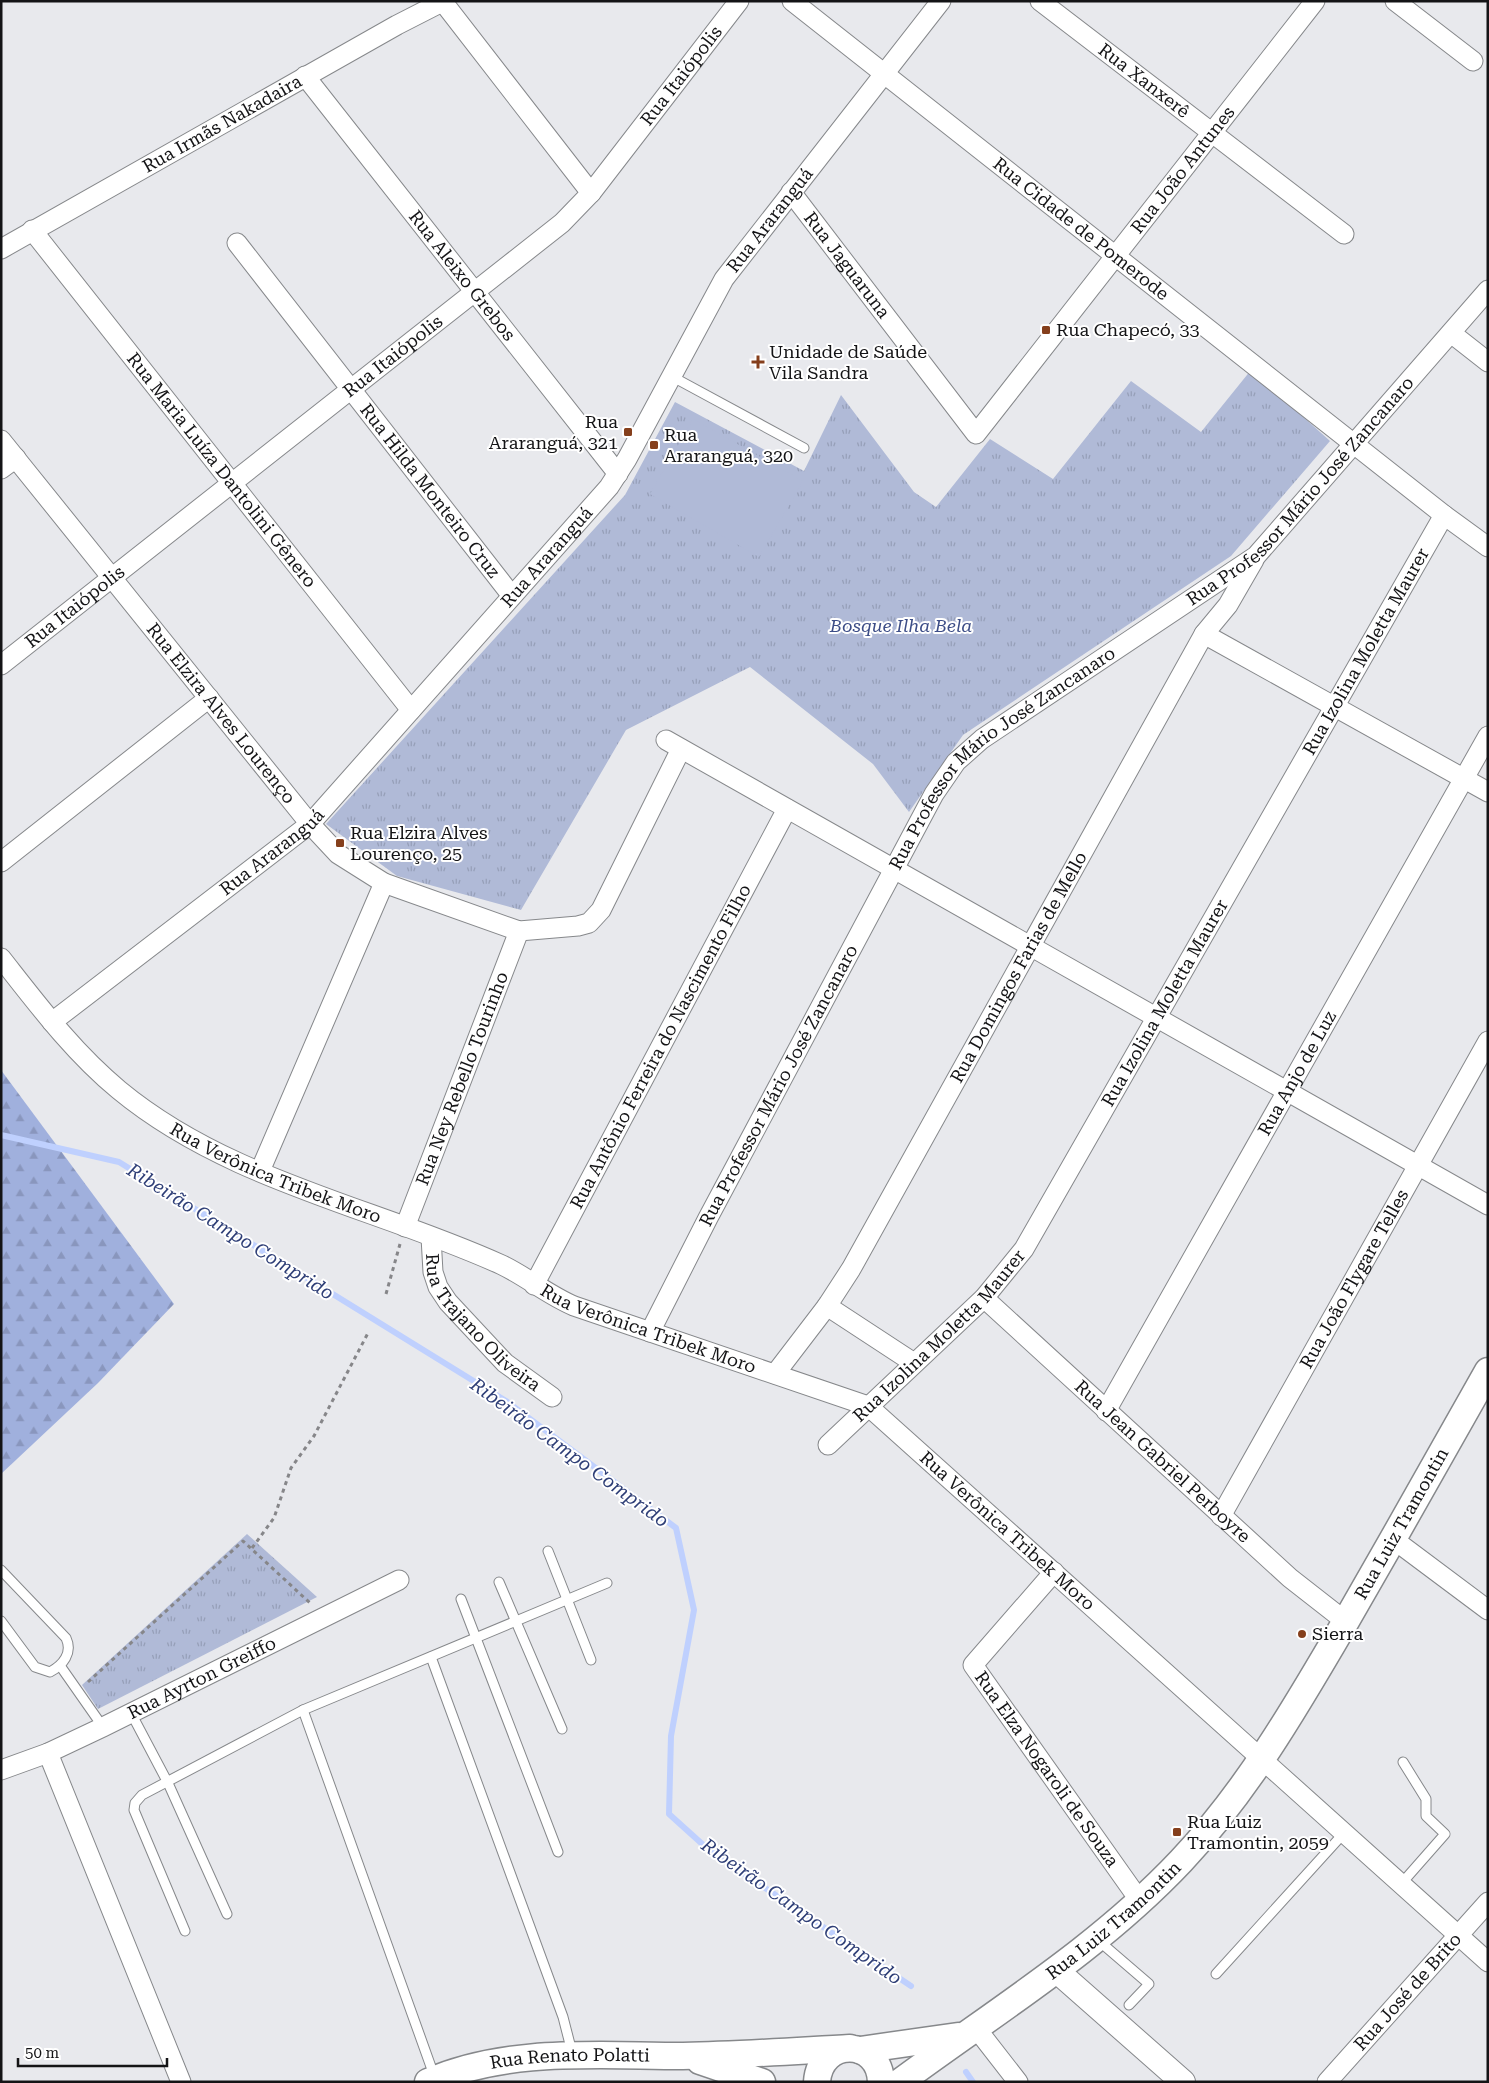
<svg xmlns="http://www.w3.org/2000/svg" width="1489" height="2083" font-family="'Roboto Serif',serif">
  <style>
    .forest { fill: url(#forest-firs) }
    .park { fill: url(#park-tufts) }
    .garden { fill: #b0bad7 }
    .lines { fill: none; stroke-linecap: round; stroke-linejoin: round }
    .stream { stroke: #bfd0fe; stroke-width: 6 }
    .service-casing { stroke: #86888b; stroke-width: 11 }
    .minor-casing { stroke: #86888b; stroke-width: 21 }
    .tertiary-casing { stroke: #86888b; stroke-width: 26 }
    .secondary-casing { stroke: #86888b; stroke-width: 29 }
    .path { stroke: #868689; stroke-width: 3; stroke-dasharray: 4 4; stroke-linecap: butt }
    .service { stroke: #fff; stroke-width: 9 }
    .minor { stroke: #fff; stroke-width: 19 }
    .tertiary { stroke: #fff; stroke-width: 24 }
    .secondary { stroke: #fff; stroke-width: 26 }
    .poi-dot { fill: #853f1c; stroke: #fff; stroke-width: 2 }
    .labels { text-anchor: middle; stroke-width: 4; stroke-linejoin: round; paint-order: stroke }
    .street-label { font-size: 18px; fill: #141416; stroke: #fff }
    .poi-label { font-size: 18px; fill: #141416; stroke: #fff; text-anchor: start }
    .park-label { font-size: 18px; font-style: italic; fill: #3c4d87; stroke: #fff }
    .water-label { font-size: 19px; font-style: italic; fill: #2f3f77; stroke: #fff }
  </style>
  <defs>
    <pattern id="forest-firs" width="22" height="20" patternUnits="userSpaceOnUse" patternTransform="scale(1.25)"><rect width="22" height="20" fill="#a0b0dd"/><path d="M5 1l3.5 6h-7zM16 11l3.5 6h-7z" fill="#8996bd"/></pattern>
    <pattern id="park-tufts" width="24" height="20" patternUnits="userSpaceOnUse" patternTransform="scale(1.25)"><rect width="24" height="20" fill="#b0bad7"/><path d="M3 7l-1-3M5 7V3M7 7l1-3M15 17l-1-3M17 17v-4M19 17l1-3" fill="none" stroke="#969fb8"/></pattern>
  </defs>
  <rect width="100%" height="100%" fill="#e8e9ed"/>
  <polygon class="forest" points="1,1070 174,1304 98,1383 1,1474"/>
  <g class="park">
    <polygon points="1251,370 1330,441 1231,556 963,735 909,812 873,764 750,667 626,730 521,910 397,876 326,824 625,495 675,402 804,471 841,395 914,492 936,507 990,439 1053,479 1131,381 1201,432"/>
    <polygon points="247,1534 317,1597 98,1709 82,1685"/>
  </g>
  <polygon class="garden" points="693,419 803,481 759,557 650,494"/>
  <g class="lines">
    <g class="stream">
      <polyline points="1,1135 119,1162 506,1401 676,1528 694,1610 671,1736 669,1814 710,1851 911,1986"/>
      <polyline points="966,2072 973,2082"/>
    </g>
    <defs>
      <g id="service">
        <polyline points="671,376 804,448"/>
        <polyline points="548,1551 591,1660"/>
        <path d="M1,1570l65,68c7,15 -3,27 -16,34l-15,-5 -34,-46"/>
        <polyline points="499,1582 562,1729"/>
        <polyline points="461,1599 558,1852"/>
        <polyline points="431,1657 563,2017 572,2052"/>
        <polyline points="61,1667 103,1727"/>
        <polyline points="303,1710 435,2078"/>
        <polyline points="131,1713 168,1783 227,1914"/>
        <polyline points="1401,1884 1445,1834 1426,1816 1426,1799 1403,1762"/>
        <polyline points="185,1931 134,1810 135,1803 142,1795 303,1710 607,1583"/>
        <polyline points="1099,1941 1149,1984 1129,2005"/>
        <polyline points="1216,1974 1344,1833"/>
      </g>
      <g id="minor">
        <path id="s1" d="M792,1l652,514 44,32"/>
        <path id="s2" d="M1040,1l304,233"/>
        <polyline points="1395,1 1473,61"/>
        <polyline points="443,2 591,193"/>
        <path id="s3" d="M305,76l313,398"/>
        <path id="s4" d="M791,192l185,242 339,-433"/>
        <path id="s5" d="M32,230l379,480"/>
        <path id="s6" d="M237,243l275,353"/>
        <path id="s7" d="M1,249l396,-224 47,-24"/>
        <polyline points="1451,333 1488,362"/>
        <path id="s8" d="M1,440l309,384 28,30 46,29 135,48 59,-5 11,-3 12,-13 80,-161"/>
        <polyline points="1,469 16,458"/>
        <polyline points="1204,634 1488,792"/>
        <path id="s9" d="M1,665l561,-442 29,-30 148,-192"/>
        <polyline points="666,740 1488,1205"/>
        <polyline points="1,862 209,698"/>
        <path id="s10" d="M1,958c37,47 72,94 118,132 110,91 256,117 383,175 25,12 46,30 72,41l294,100 620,556"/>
        <path id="s11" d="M52,1022l258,-198 299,-337 18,-28 97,-180 217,-278"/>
        <polyline points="260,1171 384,883"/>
        <path id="s12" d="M405,1227l114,-296"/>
        <path id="s13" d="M431,1237l2,35 5,15 10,15 57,61 47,34"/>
        <path id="s14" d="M534,1285l253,-476"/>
        <path id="s15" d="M984,1298l306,280 55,43"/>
        <polyline points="827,1306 914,1363"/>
        <path id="s16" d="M650,1332l58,-114 226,-424 22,-32 26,-23 274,-183 232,-266"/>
        <path id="s17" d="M775,1374l52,-68 24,-37 353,-635 24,-29 26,-45"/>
        <path id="s18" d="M1106,1411l382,-675"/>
        <path id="s19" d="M828,1445l156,-147 40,-49 420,-734"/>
        <path id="s20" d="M1221,1516l267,-475"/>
        <polyline points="1393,1539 1488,1610"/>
        <path id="s21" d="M1054,1572l-81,93 167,236"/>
        <polyline points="48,1753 181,2082"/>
        <path id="s22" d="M1,1770l47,-17 55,-26 296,-147"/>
        <polyline points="976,2028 1018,2082"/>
        <path id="s23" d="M1327,2082l161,-180"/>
      </g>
      <polyline id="tertiary" points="1057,1971 1183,2082"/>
      <g id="secondary">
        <polyline points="860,2050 958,2036"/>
        <polyline points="700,2061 762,2082"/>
        <path id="s24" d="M428,2082c80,-35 170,-26 255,-26 56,-1 112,-5 167,-8"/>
        <path d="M817,2082c3,-45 63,-44 64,0"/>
        <path id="s25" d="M900,2082c96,-71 198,-133 281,-221 67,-71 116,-156 165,-240 48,-83 95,-167 142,-250"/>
      </g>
    </defs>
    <use href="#service" class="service-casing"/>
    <use href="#minor" class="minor-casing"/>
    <use href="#tertiary" class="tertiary-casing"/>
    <use href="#secondary" class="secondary-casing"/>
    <g class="path">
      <polyline points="386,1294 400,1244"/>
      <polyline points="252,1548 274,1518 291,1468 314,1436 368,1333"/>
      <polyline points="88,1682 243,1541 310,1603"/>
    </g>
    <use href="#service" class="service"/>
    <use href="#minor" class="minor"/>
    <use href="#tertiary" class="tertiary"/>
    <use href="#secondary" class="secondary"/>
  </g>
  <g class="poi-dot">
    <rect x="1041" y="325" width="10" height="10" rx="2.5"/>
    <path d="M755.5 354.5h5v5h5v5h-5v5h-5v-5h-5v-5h5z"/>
    <rect x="623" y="427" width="10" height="10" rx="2.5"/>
    <rect x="649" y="440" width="10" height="10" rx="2.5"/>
    <rect x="335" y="838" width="10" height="10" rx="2.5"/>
    <circle cx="1302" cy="1634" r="5"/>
    <rect x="1172" y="1827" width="10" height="10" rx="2.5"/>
  </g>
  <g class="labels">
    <g class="street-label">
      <text dy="6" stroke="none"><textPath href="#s9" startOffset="904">Rua Itaiópolis</textPath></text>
      <text dy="6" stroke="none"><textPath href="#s2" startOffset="131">Rua Xanxerê</textPath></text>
      <text dy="6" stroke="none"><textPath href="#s7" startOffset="254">Rua Irmãs Nakadaira</textPath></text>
      <text dy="6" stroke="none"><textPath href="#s4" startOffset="640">Rua João Antunes</textPath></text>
      <text dy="6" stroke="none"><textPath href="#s11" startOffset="1088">Rua Araranguá</textPath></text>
      <text dy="6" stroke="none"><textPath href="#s1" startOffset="368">Rua Cidade de Pomerode</textPath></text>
      <text dy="6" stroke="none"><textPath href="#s4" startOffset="92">Rua Jaguaruna</textPath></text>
      <text dy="6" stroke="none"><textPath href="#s3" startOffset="254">Rua Aleixo Grebos</textPath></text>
      <text dy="6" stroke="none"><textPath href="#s9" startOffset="499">Rua Itaiópolis</textPath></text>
      <text dy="6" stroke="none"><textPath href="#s5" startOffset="306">Rua Maria Luíza Dantolini Gênero</textPath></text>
      <text dy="6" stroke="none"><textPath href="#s16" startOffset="1088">Rua Professor Mário José Zancanaro</textPath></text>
      <text dy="6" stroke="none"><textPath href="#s6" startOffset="314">Rua Hilda Monteiro Cruz</textPath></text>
      <text dy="6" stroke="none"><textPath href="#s11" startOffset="682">Rua Araranguá</textPath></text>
      <text dy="6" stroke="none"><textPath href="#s9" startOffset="94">Rua Itaiópolis</textPath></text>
      <text dy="6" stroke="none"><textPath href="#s19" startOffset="966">Rua Izolina Moletta Maurer</textPath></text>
      <text dy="6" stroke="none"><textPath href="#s8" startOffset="351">Rua Elzira Alves Lourenço</textPath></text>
      <text dy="6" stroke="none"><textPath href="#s16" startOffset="682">Rua Professor Mário José Zancanaro</textPath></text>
      <text dy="6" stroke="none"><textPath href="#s11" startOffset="278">Rua Araranguá</textPath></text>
      <text dy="6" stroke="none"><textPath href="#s17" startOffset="475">Rua Domingos Farias de Mello</textPath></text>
      <text dy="6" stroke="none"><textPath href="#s19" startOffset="561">Rua Izolina Moletta Maurer</textPath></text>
      <text dy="6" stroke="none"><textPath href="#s14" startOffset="270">Rua Antônio Ferreira do Nascimento Filho</textPath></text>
      <text dy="6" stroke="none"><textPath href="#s18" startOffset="388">Rua Anjo de Luz</textPath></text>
      <text dy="6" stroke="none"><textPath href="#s12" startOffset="159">Rua Ney Rebello Tourinho</textPath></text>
      <text dy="6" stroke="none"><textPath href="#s16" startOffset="278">Rua Professor Mário José Zancanaro</textPath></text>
      <text dy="6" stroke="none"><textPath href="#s10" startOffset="356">Rua Verônica Tribek Moro</textPath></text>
      <text dy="6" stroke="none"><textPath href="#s20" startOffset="272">Rua João Flygare Telles</textPath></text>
      <text dy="6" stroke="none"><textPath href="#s13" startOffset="105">Rua Trajano Oliveira</textPath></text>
      <text dy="6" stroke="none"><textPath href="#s10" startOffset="761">Rua Verônica Tribek Moro</textPath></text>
      <text dy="6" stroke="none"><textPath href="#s19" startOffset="156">Rua Izolina Moletta Maurer</textPath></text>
      <text dy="6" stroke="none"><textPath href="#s15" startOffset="242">Rua Jean Gabriel Perboyre</textPath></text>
      <text dy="6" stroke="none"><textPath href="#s25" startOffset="762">Rua Luiz Tramontin</textPath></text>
      <text dy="6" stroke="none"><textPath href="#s10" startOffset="1181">Rua Verônica Tribek Moro</textPath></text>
      <text dy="6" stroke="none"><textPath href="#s22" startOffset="221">Rua Ayrton Greiffo</textPath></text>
      <text dy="6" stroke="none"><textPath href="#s21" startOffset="251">Rua Elza Nogaroli de Souza</textPath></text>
      <text dy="6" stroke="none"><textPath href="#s25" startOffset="268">Rua Luiz Tramontin</textPath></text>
      <text dy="6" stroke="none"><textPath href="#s23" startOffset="121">Rua José de Brito</textPath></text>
      <text dy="6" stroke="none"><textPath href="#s24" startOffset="145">Rua Renato Polatti</textPath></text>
    </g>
    <g class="poi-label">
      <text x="1056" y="336">Rua Chapecó, 33</text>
      <text x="769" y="358">Unidade de Saúde<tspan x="769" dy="21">Vila Sandra</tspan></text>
      <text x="618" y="428" text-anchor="end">Rua<tspan x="618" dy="21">Araranguá, 321</tspan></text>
      <text x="664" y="441">Rua<tspan x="664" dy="21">Araranguá, 320</tspan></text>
      <text x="350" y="839">Rua Elzira Alves<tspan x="350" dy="21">Lourenço, 25</tspan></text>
      <text x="1312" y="1640">Sierra</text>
      <text x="1187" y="1828">Rua Luiz<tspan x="1187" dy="21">Tramontin, 2059</tspan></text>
    </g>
    <g class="park-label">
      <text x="901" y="632">Bosque Ilha Bela</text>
    </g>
    <g class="water-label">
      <text transform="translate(231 1231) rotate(32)" y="7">Ribeirão Campo Comprido</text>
      <text transform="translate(570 1452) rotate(36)" y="7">Ribeirão Campo Comprido</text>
      <text transform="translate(802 1911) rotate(35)" y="7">Ribeirão Campo Comprido</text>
    </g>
  </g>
  <rect width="1489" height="2083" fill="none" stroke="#141416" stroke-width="5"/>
  <path d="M18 2058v8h149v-8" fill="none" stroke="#141416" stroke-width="2.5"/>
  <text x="25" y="2058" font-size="15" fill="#141416" stroke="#ffffff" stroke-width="4" paint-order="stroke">50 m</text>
</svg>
